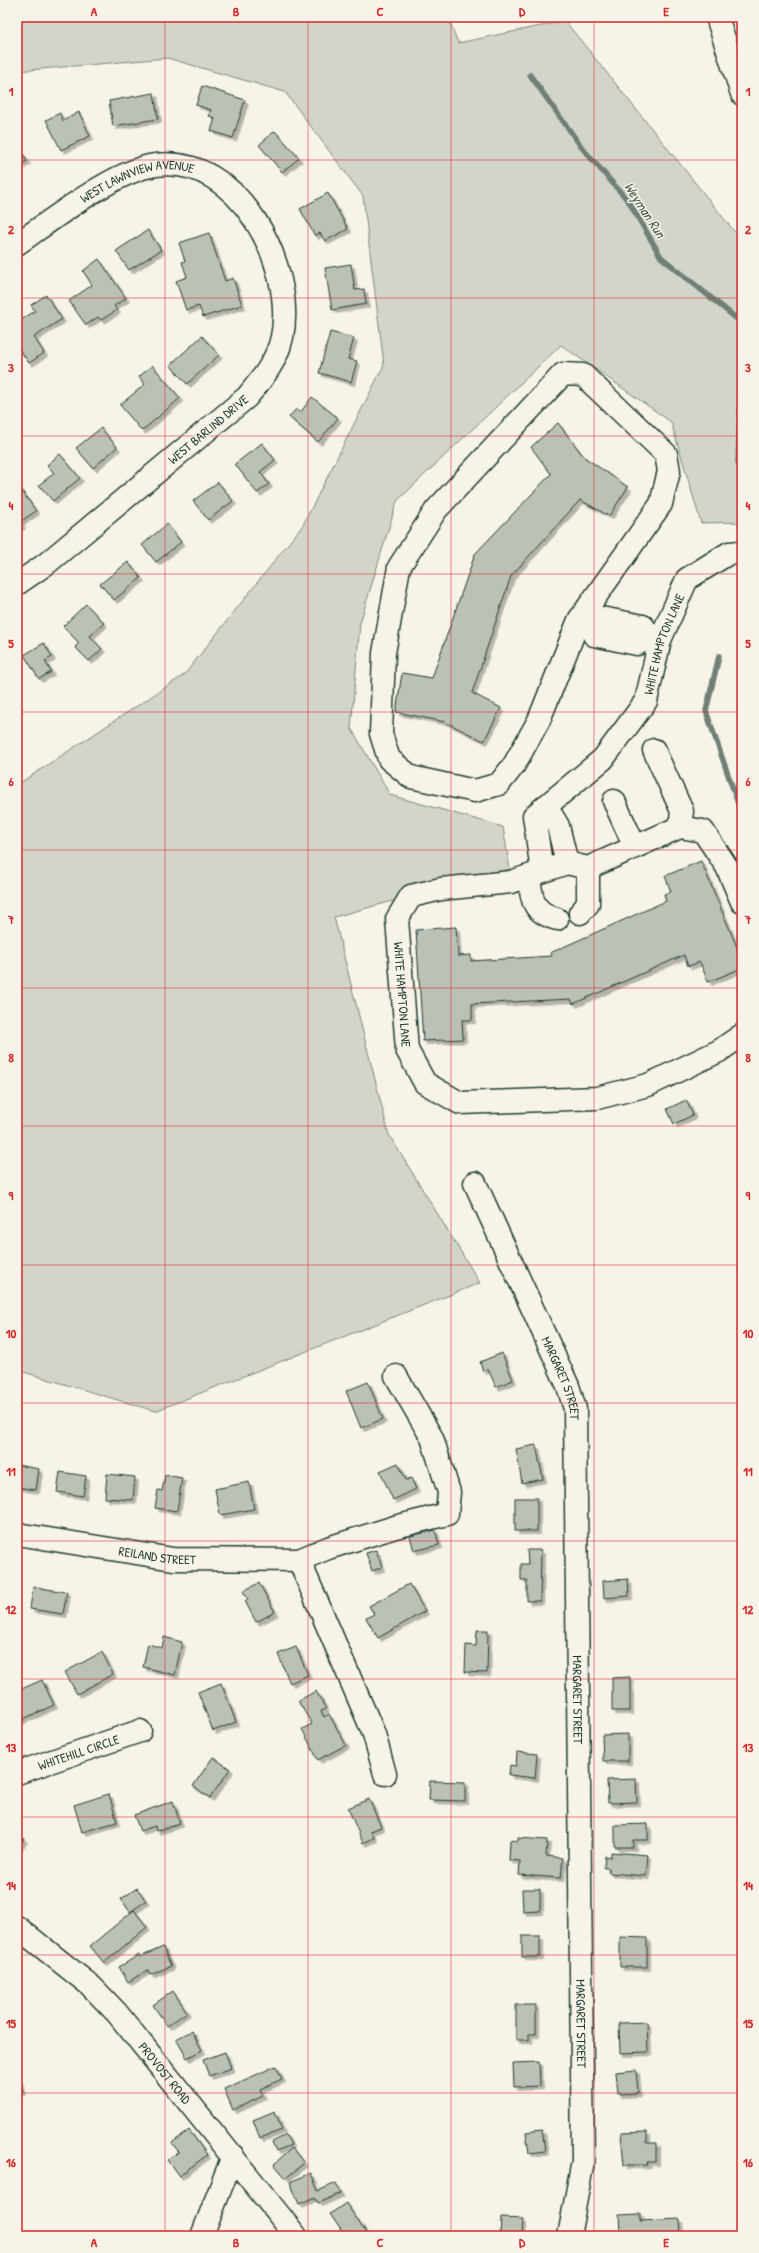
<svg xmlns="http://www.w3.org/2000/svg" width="759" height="2253" font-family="'Patrick Hand',sans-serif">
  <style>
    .green { fill: #d3d5ca; stroke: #79897f }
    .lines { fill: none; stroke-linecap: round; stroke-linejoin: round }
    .stream { stroke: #6f8077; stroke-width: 5.5 }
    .building { fill: #bbc1b6; stroke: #1f3d34; filter: url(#shadow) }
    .minor-casing { stroke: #1f3d34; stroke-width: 25 }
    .minor { stroke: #f7f3e8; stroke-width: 22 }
    .grid { fill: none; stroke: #d62828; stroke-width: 1; stroke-opacity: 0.55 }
    .labels { text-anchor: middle; stroke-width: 3; stroke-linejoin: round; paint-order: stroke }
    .street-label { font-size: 13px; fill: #1f3d34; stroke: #f7f3e8 }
    .water-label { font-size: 14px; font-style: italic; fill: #405950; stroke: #f7f3e8 }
    .neatline { fill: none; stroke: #d62828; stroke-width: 1.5 }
    .grid-label { font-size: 13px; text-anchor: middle; font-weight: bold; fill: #d62828 }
  </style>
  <defs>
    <filter id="shadow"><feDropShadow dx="3.5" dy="3.5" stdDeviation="0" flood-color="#0004"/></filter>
  </defs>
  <rect width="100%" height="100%" fill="#f7f3e8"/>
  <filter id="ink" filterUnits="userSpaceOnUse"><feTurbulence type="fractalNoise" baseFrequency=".025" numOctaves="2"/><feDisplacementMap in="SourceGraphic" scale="8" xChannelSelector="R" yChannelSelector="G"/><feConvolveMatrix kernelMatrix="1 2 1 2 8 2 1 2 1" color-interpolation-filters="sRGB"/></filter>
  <g filter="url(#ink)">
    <polygon class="green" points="17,17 448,17 458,43 565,21 742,241 742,522 701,523 671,422 561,345 397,501 360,623 351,728 390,795 503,827 510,869 334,917 389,1135 480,1283 155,1411 17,1370 17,785 184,675 303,525 384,365 363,196 285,92 167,58 17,71"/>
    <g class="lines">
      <g class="stream">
        <polyline points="530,75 583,149 629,202 661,257 742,323"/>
        <polyline points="738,463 742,362"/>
        <polyline points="719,656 706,711 742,815"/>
      </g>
    </g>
    <g class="building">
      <polygon points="202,86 245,100 233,138 211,131 215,118 209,116 211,110 196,105"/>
      <polygon points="154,93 158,119 113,126 109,101"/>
      <polygon points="79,112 90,136 61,150 46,120 60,113 63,121"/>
      <polygon points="275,131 299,158 282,172 259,145"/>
      <polygon points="17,145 27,161 17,168"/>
      <polygon points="328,193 348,229 325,241 320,233 315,236 300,209"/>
      <polygon points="148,230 161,250 129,270 116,251"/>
      <polygon points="209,233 225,281 233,278 242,305 203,317 199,306 186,310 176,281 187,277 182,262 185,261 179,243"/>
      <polygon points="99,259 126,298 114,306 117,310 101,320 98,317 86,325 69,301 92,285 83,271"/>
      <polygon points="351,264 355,290 364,289 366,304 332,310 325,268"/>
      <polygon points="46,295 62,319 34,337 44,353 29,363 17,346 17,315 21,320 35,311 31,305"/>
      <polygon points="330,332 354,338 348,359 357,361 351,382 319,373"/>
      <polygon points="202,336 219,355 187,384 170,365"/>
      <polygon points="152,365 180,398 142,431 120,405 145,384 139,377"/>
      <polygon points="312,397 338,418 318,442 289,417 296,409 300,413"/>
      <polygon points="558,423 584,457 628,487 609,516 580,500 511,576 472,693 501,708 484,741 445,722 396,712 402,673 432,678 475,554 551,474 531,447"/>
      <polygon points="101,428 117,447 93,468 76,448"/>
      <polygon points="262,443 275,460 260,472 269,484 257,493 235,464"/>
      <polygon points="60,454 80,478 53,501 39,485 54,473 47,465"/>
      <polygon points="218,482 233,501 208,520 193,501"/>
      <polygon points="17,484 36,511 20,522 22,525 17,529"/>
      <polygon points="167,524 181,542 156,562 142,545"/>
      <polygon points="128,562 141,578 114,600 100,584"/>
      <polygon points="86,604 104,623 90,636 102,649 89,661 75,647 79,643 63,626"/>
      <polygon points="44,643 52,657 45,661 51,672 39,679 24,655"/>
      <polygon points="701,861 742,959 742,968 708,982 700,962 688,966 684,955 573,1004 571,999 472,1004 472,1020 462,1020 463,1039 423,1041 416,930 456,927 458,956 471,955 471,961 552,956 550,953 666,901 664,894 671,892 665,876"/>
      <polygon points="686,1100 693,1115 674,1124 667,1109"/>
      <polygon points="502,1353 513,1380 496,1387 488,1369 483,1371 480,1362"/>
      <polygon points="368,1382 383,1419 361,1428 346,1391"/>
      <polygon points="536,1445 543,1479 522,1483 516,1449"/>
      <polygon points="398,1463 406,1480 411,1478 416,1489 393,1500 380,1471"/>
      <polygon points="17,1465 39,1469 36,1490 17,1487"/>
      <polygon points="60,1472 86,1476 83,1496 57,1492"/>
      <polygon points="107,1474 135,1477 133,1500 105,1498"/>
      <polygon points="165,1475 182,1478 177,1511 155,1508 158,1490 162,1491"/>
      <polygon points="249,1482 254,1509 220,1515 215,1489"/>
      <rect x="515" y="1498" width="22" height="33"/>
      <polygon points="435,1530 439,1545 414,1551 410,1536"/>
      <polygon points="376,1550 382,1567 372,1571 366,1553"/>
      <polygon points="527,1550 541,1550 540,1601 527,1601 527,1580 521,1580 521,1564 528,1564"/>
      <polygon points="628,1579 629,1596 604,1598 603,1581"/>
      <polygon points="259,1583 275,1612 256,1622 245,1601 248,1599 243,1591"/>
      <polygon points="409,1584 425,1611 378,1638 366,1618 374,1614 369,1606"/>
      <polygon points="33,1587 67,1592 63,1614 30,1609"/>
      <polygon points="477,1630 488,1630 487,1673 465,1672 466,1645 476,1646"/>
      <polygon points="164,1637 182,1642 175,1675 143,1667 148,1644 162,1648"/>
      <polygon points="296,1647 308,1675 290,1683 278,1654"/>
      <polygon points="102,1652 113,1674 77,1694 65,1672"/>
      <polygon points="630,1677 630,1711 612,1711 612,1678"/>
      <polygon points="42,1680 54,1705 17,1722 17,1691"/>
      <polygon points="221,1683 236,1722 213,1731 198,1692"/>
      <polygon points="316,1691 326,1709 321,1711 324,1717 329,1714 346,1745 318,1760 302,1729 312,1724 298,1701"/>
      <polygon points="628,1734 628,1761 603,1761 602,1735"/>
      <polygon points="517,1752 537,1754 535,1778 509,1775 510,1765 516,1766"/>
      <polygon points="213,1757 230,1769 210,1798 193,1786"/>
      <polygon points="636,1779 637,1802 608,1803 607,1780"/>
      <polygon points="430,1781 465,1782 465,1801 429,1800"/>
      <polygon points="109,1794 117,1822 82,1832 74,1805"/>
      <polygon points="369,1799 381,1827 371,1831 374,1838 363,1843 348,1808"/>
      <polygon points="173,1801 180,1823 156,1831 155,1826 140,1831 134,1815"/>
      <polygon points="648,1824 648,1840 633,1840 633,1847 615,1847 615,1825"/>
      <polygon points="17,1834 24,1839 17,1850"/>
      <polygon points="518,1838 547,1840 546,1856 563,1858 561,1878 519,1875 520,1861 509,1860 510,1840 518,1841"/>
      <polygon points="611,1852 648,1855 646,1876 609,1873 609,1868 604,1868 605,1856 611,1857"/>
      <polygon points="137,1888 146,1901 130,1912 121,1899"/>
      <polygon points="522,1889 540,1889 540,1911 523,1912"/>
      <polygon points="134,1910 147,1927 104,1963 90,1946"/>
      <rect x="522" y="1936" width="18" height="21"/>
      <polygon points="620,1937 647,1938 647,1967 620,1967"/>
      <polygon points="163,1947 171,1966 150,1975 148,1970 128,1982 119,1967 139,1955 140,1957"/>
      <polygon points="173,1991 187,2012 167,2026 153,2005"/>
      <polygon points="516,2005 536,2005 536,2034 529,2034 529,2040 516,2040"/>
      <polygon points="647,2022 648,2052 620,2053 619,2023"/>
      <polygon points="192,2031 202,2050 187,2058 176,2039"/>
      <polygon points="225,2052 231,2068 209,2076 203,2060"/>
      <polygon points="539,2062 540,2086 514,2087 513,2063"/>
      <polygon points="276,2066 282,2079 260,2089 263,2096 233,2110 224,2089"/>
      <polygon points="636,2070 638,2093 618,2094 616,2072"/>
      <polygon points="17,2074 23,2091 17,2093"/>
      <polygon points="275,2111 282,2130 260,2138 253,2120"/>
      <polygon points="189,2130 207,2155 179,2176 167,2160 179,2152 172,2143"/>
      <polygon points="542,2130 545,2151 529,2153 526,2132"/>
      <polygon points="647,2132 647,2143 656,2143 656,2162 647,2162 648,2165 624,2165 621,2133"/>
      <polygon points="286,2135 291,2145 276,2151 272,2142"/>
      <polygon points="292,2148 304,2163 286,2178 274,2164"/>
      <polygon points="311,2173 318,2191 336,2183 341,2193 318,2203 315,2197 299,2204 290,2182"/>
      <polygon points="346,2203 366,2233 361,2236 345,2236 330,2214"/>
      <polygon points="641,2214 641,2221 680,2219 681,2236 623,2236 623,2231 620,2232 619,2215"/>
      <polygon points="501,2218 523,2219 522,2236 500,2236"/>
    </g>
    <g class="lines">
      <defs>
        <g id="minor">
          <polyline points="717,17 742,94"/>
          <path id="s1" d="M17,244c35,-24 98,-74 139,-79 83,-11 140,102 126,172 -5,24 -20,42 -35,60l-201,167 -29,20"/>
          <polyline points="579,620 539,720 514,765 499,784 475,791 411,777 389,759 381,734 384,653 399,567 436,510 563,374 583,375 666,454 669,471 661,504 579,620 589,623"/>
          <polyline points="651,637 637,644 594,635 589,623 601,618 643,626 651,637 660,640"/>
          <polyline points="654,750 682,811 680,827"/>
          <polyline points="614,801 635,847"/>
          <polyline points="546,806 558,826 567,863"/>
          <path id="s2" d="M542,871l-8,-55 69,-57 43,-58 14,-61 27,-61 42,-26 13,-1"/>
          <path d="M529,877c3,23 3,35 28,42"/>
          <path id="s3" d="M742,902l-15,-35 -24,-36 -23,-4 -92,41 -21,-5 -56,19 -70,7 -30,7 -14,23 10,131 18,33 35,20 137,-5 51,-13 71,-34 23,-16"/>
          <polyline points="580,913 588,904 588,868"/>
          <path id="s4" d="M475,1183l93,203 7,23 8,752 -14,75"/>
          <path id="s5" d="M17,1534l156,25 126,1 29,-12 67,-21 52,-13 2,-22 -17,-54 -36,-62"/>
          <polyline points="299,1560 374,1734 385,1774"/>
          <path id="s6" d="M17,1773l123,-42"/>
          <path id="s7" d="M17,1927l74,59 26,27 179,223"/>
          <polyline points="202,2236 233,2156"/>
        </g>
      </defs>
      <use href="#minor" class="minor-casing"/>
      <use href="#minor" class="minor"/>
    </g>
  </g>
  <path class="grid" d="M165,17v2219M308,17v2219M451,17v2219M594,17v2219M17,160h725M17,298h725M17,436h725M17,574h725M17,712h725M17,850h725M17,988h725M17,1126h725M17,1265h725M17,1403h725M17,1541h725M17,1679h725M17,1817h725M17,1955h725M17,2093h725"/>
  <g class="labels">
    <g class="street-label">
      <text dy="5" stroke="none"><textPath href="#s1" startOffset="139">WEST LAWNVIEW AVENUE</textPath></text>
      <text transform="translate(208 429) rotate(-40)" y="5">WEST BARLIND DRIVE</text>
      <text dy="5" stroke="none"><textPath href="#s2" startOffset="277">WHITE HAMPTON LANE</textPath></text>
      <text dy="5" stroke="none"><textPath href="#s3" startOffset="490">WHITE HAMPTON LANE</textPath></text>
      <text dy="5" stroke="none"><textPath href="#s4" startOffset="214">MARGARET STREET</textPath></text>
      <text dy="5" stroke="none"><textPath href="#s5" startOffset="142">REILAND STREET</textPath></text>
      <text dy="5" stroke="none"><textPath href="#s4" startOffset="538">MARGARET STREET</textPath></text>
      <text dy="5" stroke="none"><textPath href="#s6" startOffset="65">WHITEHILL CIRCLE</textPath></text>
      <text dy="5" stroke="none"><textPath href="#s4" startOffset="862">MARGARET STREET</textPath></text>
      <text dy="5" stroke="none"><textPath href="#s7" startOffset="209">PROVOST ROAD</textPath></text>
    </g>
    <g class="water-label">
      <text transform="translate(645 210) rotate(57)" y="5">Weyman Run</text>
    </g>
  </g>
  <rect width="759" height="2253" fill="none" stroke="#f7f3e8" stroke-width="44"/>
  <rect x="22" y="22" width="715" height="2209" class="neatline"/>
  <g class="grid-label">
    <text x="94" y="16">A</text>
    <text x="236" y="16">B</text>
    <text x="380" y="16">C</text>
    <text x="522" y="16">D</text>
    <text x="666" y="16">E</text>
    <text x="11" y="96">1</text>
    <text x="748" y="96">1</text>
    <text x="11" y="234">2</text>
    <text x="748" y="234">2</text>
    <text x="11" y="372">3</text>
    <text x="748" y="372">3</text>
    <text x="11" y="510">4</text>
    <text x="748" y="510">4</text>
    <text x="11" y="648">5</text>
    <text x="748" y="648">5</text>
    <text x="11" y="786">6</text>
    <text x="748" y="786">6</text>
    <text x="11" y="924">7</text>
    <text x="748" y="924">7</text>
    <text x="11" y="1062">8</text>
    <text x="748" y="1062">8</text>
    <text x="11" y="1200">9</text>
    <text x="748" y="1200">9</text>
    <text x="11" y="1338">10</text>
    <text x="748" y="1338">10</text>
    <text x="11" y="1476">11</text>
    <text x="748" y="1476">11</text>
    <text x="11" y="1614">12</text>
    <text x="748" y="1614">12</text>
    <text x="11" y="1752">13</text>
    <text x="748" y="1752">13</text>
    <text x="11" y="1890">14</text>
    <text x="748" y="1890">14</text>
    <text x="11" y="2028">15</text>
    <text x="748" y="2028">15</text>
    <text x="11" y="2167">16</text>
    <text x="748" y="2167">16</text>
    <text x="94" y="2247">A</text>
    <text x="236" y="2247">B</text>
    <text x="380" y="2247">C</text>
    <text x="522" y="2247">D</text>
    <text x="666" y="2247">E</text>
  </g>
</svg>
